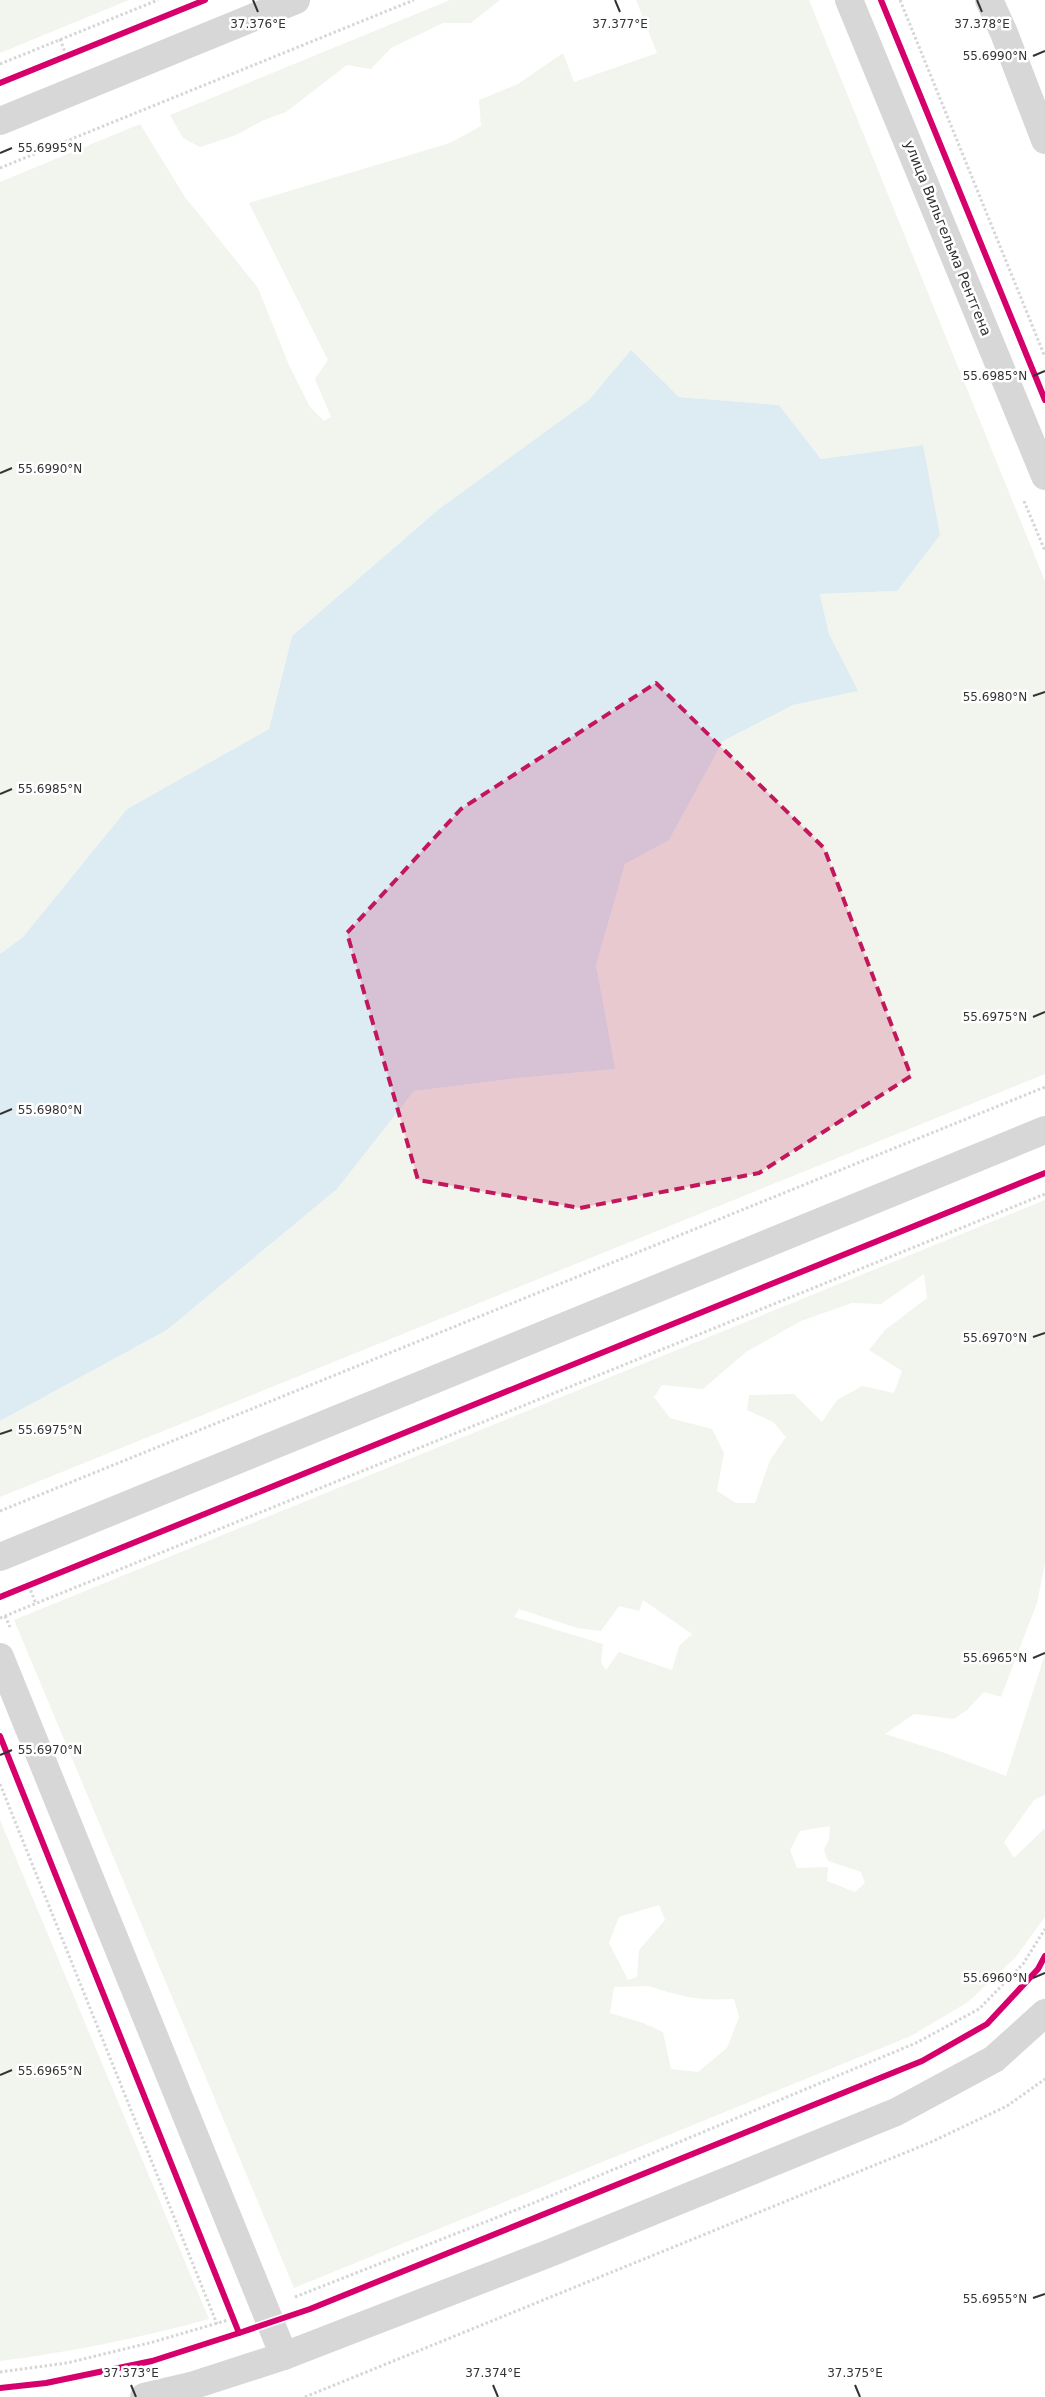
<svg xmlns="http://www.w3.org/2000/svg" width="1045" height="2397" font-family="'DejaVu Sans',sans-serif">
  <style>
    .green { fill: #f1f5ed; fill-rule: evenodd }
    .water { fill: #ddebf3 }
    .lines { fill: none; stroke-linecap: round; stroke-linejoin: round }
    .path { stroke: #d6d6d6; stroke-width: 3; stroke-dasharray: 2.5 2.5; stroke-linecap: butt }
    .minor { stroke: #d7d7d7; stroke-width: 28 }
    .cycleway-casing { stroke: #fff; stroke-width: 9 }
    .cycleway { stroke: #d6006c; stroke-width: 6 }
    .marked { fill: #c2185b; fill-opacity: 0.2; stroke: #c2185b; stroke-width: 4; stroke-dasharray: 10 6; stroke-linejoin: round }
    .ticks { fill: none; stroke: #333; stroke-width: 2 }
    .labels { text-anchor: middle; stroke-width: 5; stroke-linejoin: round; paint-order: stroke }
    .street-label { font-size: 14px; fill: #333; stroke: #fff }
    .ticks-label { font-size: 12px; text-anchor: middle; fill: #333; stroke: #fff; stroke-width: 5; stroke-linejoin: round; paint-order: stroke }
  </style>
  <rect width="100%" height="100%" fill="#fff"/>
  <g class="green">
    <polygon points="0,0 129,0 0,53"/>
    <polygon points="450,0 500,0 471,23 443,23 391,48 371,69 347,65 286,112 264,120 236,135 200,147 183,138 170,115"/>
    <polygon points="636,0 809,0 1045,581 1045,1074 0,1497 0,1421 167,1330 337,1189 414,1091 517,1078 614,1069 596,965 625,864 669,840 723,741 793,705 857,691 829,634 820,594 897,591 923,445 821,459 779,405 679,397 631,351 589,400 439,509 292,636 269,729 127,809 23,937 0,954 0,182 140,124 185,197 258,288 289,365 310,407 324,421 331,417 315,379 328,360 249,203 450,143 481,126 479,100 518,84 563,53 574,82 657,53"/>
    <path d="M1045,1200v363l-8,40 -36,94 -17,-5 -17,18 -13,9 -40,-5 -29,20 57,18 64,24 39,-122v141l-11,5 -30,42 10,16 31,-30v89l-30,41 -47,44 -57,34 -617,252 -280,-668zM924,1274l3,24 -42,32 -16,20 33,21 -8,22 -32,-7 -25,14 -15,22 -28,-28 -45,1 -2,15 26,12 13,15 -16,23 -15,43h-19l-19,-12 7,-38 -12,-24 -42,-11 -16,-21 8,-12 41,4 43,-37 55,-31 51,-18 29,1zM643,1600l49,34 -13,12 -7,24 -53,-18 -13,18 -5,-8 2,-18 -89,-27 5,-8 58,19 24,3 18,-25 20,5zM830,1826l-1,13 -5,11 4,11 33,11 4,11 -10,9 -28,-11 1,-14 -31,1 -7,-18 10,-19zM659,1905l6,15 -26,30 -2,27 -9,3 -19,-37 10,-26zM649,1986c32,11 51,15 85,13l5,18 -12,31 -29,24 -27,-3 -8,-37 -20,-9 -33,-10 4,-26z"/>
    <path d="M0,1820l209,499c-69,19 -138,33 -209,42z"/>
  </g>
  <polygon class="water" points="631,350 679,397 779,405 821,459 923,445 940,535 897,591 820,594 829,634 858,691 793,705 723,741 669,840 625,864 596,965 615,1069 517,1078 414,1091 337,1189 167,1330 0,1421 0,954 23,937 127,809 269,729 292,636 439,509 589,400"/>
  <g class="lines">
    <g class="path">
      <polyline points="900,0 1045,357"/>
      <polyline points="60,39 68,60"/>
      <polyline points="0,64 158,0"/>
      <polyline points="0,168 414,0"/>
      <polyline points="1024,501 1045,551"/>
      <polyline points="0,1511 1045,1087"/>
      <polyline points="27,1581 36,1604"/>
      <polyline points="5,1616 10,1627"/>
      <polyline points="0,1618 1045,1194"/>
      <polyline points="0,1784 217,2324"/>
      <polyline points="295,2297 531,2204 916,2043 979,2009 1023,1964 1045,1929"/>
      <polyline points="0,2372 67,2363 153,2342 235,2318"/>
      <polyline points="305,2397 929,2143 1007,2106 1045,2079"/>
    </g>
    <g class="minor">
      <polyline points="849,0 1045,476"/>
      <polyline points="989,0 1004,33 1045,140"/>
      <polyline points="0,121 296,0"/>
      <polyline points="0,1557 1045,1130"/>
      <polyline points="0,1657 284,2356"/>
      <polyline points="144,2397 191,2386 284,2356 550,2253 896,2112 994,2059 1045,2013"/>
    </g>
    <defs>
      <g id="cycleway">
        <polyline points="881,0 1045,400"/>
        <polyline points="0,83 205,0"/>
        <polyline points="0,1597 1045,1173"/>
        <polyline points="0,1736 239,2333 152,2361 46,2383 0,2388"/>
        <polyline points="239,2333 310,2309 922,2061 987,2024 1038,1969 1045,1956"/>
      </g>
    </defs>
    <use href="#cycleway" class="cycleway-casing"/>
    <use href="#cycleway" class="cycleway"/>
  </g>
  <path class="marked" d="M656,683l168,165 87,228 -152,97 -179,35 -162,-28 -71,-247 114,-124z"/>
  <path class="ticks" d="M253,0l5,12M615,0l5,12M977,0l5,12M1033,56l12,-5M0,153l12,-5M1033,376l12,-5M0,473l12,-5M1033,696l12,-4M0,794l12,-5M1033,1017l12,-5M0,1114l12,-5M1033,1337l12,-4M0,1434l12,-4M1033,1658l12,-5M0,1755l12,-5M1033,1978l12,-5M0,2075l12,-5M1033,2298l12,-4M131,2385l5,12M493,2385l5,12M855,2385l5,12"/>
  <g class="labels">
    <g class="street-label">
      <text transform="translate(948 238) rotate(68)" y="5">улица Вильгельма Рентгена</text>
    </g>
  </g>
  <g class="ticks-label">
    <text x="258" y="28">37.376°E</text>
    <text x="620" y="28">37.377°E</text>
    <text x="982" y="28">37.378°E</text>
    <text x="995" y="60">55.6990°N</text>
    <text x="50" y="152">55.6995°N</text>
    <text x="995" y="380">55.6985°N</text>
    <text x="50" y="473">55.6990°N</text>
    <text x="995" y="701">55.6980°N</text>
    <text x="50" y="793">55.6985°N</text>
    <text x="995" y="1021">55.6975°N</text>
    <text x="50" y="1114">55.6980°N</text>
    <text x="995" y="1342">55.6970°N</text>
    <text x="50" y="1434">55.6975°N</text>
    <text x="995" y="1662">55.6965°N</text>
    <text x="50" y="1754">55.6970°N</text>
    <text x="995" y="1982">55.6960°N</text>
    <text x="50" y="2075">55.6965°N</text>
    <text x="995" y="2303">55.6955°N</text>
    <text x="131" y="2377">37.373°E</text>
    <text x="493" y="2377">37.374°E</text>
    <text x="855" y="2377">37.375°E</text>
  </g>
</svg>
